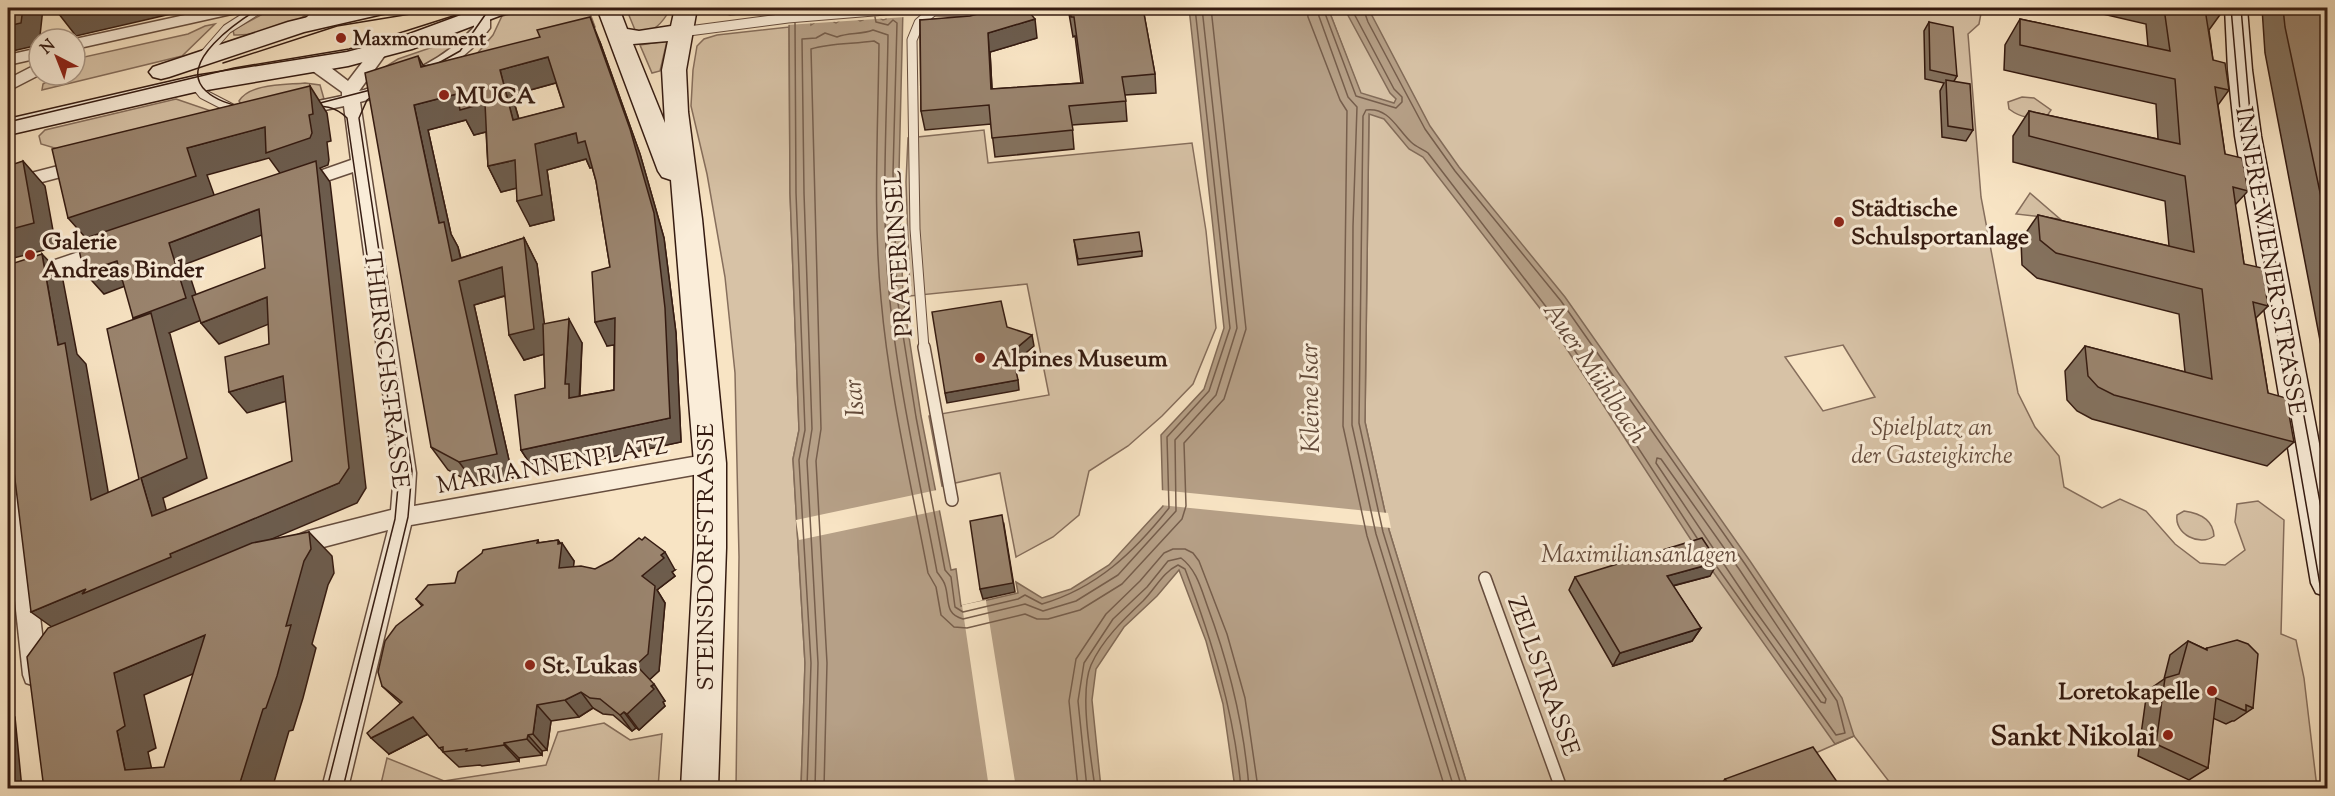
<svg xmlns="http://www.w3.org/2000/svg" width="2335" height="796" font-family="'Sorts Mill Goudy',serif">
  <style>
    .green { fill: #d7c2a6; stroke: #866e5c; stroke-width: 1.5; fill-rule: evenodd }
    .water { fill: #b6a087; stroke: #826b58; stroke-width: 1.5 }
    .pier { fill: #f8e4c4 }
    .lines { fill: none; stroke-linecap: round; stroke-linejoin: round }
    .shore { stroke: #765e4c; stroke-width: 1.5 }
    .service-far1-casing { stroke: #664d3e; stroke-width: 11 }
    .service-casing { stroke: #664d3e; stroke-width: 14 }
    .minor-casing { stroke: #664d3e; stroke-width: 3 }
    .secondary-casing { stroke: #351b11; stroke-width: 3 }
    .service-far1 { stroke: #faedd9; stroke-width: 9 }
    .service { stroke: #faedd9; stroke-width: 11 }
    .minor { fill: #faedd9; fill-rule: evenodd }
    .secondary { fill: #faedd9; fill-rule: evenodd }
    .tram { stroke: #351b11; stroke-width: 1.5 }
    .wall { fill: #84725f; stroke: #351b11; stroke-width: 1.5; fill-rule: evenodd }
    .shaded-wall { fill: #6c5c4d; stroke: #351b11; stroke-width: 1.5 }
    .building { fill: #9a846e; stroke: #351b11; stroke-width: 1.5; fill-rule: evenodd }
    .poi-dot { fill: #8f2418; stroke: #faedd9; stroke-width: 2 }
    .labels { text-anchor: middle; stroke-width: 6; stroke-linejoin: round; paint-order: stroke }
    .far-poi-label { font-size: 20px; font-weight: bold; fill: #351b11; stroke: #faedd9; text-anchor: start }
    .poi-label { font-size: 24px; font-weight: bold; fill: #351b11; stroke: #faedd9; text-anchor: start }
    .street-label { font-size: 24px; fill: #351b11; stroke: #faedd9 }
    .park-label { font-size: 24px; font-style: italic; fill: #664d3e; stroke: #faedd9 }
    .water-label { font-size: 26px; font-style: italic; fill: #624a3a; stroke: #faedd9 }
    .near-poi-label { font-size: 28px; font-weight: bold; fill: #351b11; stroke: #faedd9; text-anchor: end }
  </style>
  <rect width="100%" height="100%" fill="#f8e4c4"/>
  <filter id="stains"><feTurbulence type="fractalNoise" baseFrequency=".00333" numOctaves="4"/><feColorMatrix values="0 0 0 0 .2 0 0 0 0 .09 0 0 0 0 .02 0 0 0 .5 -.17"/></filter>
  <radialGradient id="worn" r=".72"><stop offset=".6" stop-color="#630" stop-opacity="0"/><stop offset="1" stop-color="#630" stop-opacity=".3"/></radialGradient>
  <g class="green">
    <path d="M274,8h39c-13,17 -58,28 -79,27l-1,-5z"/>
    <polygon points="537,8 588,8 595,27 475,56 493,35 502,16"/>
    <path d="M626,8h45c-8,14 -18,28 -36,22z"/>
    <polygon points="721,8 789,8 730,15 723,13"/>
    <path d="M1328,8h654l-3,16 -11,10 13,163 37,196 17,34 24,29 5,31 38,21 18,-9 26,12 29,33 25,19 25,2 20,-15 -10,-28 2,-18 21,-3 26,19 -3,114 15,6 8,38 13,110h-423l-40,-52 -52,23 -80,29h-254l-79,-258 -24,-108 4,-306zM1843,345l32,52 -52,14 -38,-54z"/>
    <polygon points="215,24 182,56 42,90 43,84 57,75 75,75 75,59 188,34 205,26"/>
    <polygon points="789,27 790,193 799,430 793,459 805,663 801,788 736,788 739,557 735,373 725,277 707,174 691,106 693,70 697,46 704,39 717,35"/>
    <polygon points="453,40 459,43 457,47 407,75 377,72 398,59"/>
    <polygon points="667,41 660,71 652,73 640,45"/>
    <path d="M305,83l15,2 4,14 -16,4 -67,1 -2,-3c11,-18 47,-16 66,-18z"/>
    <path d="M2022,97l12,1 17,12 -4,6c-16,2 -25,3 -38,-7l-1,-7z"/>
    <polygon points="176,99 220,114 58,149 41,144 39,136 45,130"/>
    <polygon points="984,130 988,163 1192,143 1206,231 1216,328 1193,384 1162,416 1128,446 1089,471 1079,515 1053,537 1016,557 1000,473 942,486 929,416 1049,395 1027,284 910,296 906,182 908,138"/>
    <polygon points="2030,193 2060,219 2016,214"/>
    <path d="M2184,511c15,2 29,8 30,25 -14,11 -40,-2 -37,-21z"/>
    <polygon points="604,723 630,740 662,734 658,788 380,788 387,758 444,781 546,765 558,732"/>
  </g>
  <polygon class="water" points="789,8 810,8 811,25 814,23 815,8 835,8 834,22 836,23 839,21 840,8 860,21 863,20 863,8 883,20 886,19 886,8 903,8 899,173 903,297 921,416 951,570 956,569 961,606 1018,593 1016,582 1042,598 1071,589 1109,565 1163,506 1161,435 1204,389 1224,328 1189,8 1328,8 1361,93 1394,103 1396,99 1390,93 1344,8 1368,8 1430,126 1459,167 1565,297 1750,561 1842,698 1854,736 1835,744 1697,549 1542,311 1423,157 1409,149 1384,119 1369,114 1365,422 1389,530 1468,788 1235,788 1223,704 1206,641 1179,570 1157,596 1124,627 1096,669 1092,700 1101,788 801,788 805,663 793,459 799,430 790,193"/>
  <g class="pier">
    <polygon points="810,8 906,8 906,17 787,25 789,9"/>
    <polygon points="937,490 941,510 799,540 796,520"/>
    <polygon points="1160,490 1388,513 1391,528 1160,505"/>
    <polygon points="986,600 986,601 1016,788 989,788 962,605"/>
  </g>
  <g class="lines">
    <g class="shore">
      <polyline points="1307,8 1308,17 1340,100 1347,111 1343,426 1367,536 1445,788"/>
      <polyline points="1316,8 1348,97 1357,107 1353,226 1352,425 1376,534 1454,788"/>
      <polyline points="1323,8 1356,96 1396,108 1402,102 1402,97 1394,89 1351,8"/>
      <polyline points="1363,8 1368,22 1425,129 1455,171 1561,301 1745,564 1837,701 1845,733 1836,735 1717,567"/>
      <path d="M875,17l1,5 12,3 5,-5 4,3 -4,150 4,124 19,120 29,153 6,7 4,30 8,5 55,-13 7,-4 17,9c55,-16 92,-52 127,-96l-2,-71 42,-46 21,-63 -35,-320"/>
      <polyline points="795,23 796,193 805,430 799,460 811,663 807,788"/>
      <polygon points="1657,458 1661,459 1739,569 1826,699 1825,703 1821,702 1754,609 1656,463"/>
      <path d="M815,788l3,-125 -11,-202 5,-32 -8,-236 -2,-154 14,-1 9,-5 12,4c13,-5 23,-2 36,-7l15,5c-1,77 -6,155 -1,232 7,103 31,204 50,305 3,4 7,9 8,13 5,15 -1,29 18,34l62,-15 18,7 33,-10 42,-26 58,-64 -1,-71 41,-45 21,-67 -35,-320"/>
      <path d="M824,788l3,-125 -11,-202 5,-32 -10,-380c18,-6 43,-5 63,-8l5,3c-1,85 -6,171 2,255 8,92 30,184 47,274l8,14 5,28 13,12 13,1 58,-14 12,5h11l32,-9 42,-26 60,-65 4,-13 -2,-63 40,-44 22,-70 -35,-321"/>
      <polyline points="1078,788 1069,701 1076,659 1106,614 1140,581 1164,553 1173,549 1185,549 1193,553 1199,561 1227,634 1245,698 1258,788"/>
      <path d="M1087,788l-9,-87 6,-38 29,-44 34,-32 21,-26 13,-3c15,11 20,30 26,47 22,59 37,120 42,183"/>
      <path d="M1095,788c-4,-31 -16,-95 -4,-123 11,-25 33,-46 52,-64 12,-12 20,-29 35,-36l7,4c27,72 49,142 56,219"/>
      <path d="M1462,788l-79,-256 -24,-109 4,-307 3,-6c23,-3 31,19 45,32 5,5 12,7 17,11l119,155 150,230"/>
    </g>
    <defs>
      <g id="service-far1">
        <polyline points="681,32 788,18 910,8 933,11 996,12"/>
        <polyline points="200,60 227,29 260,8"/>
        <polyline points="195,84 203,94 236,111"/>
        <polyline points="924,348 915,229 912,40 919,23 933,11"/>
      </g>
      <g id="service">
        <polyline points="924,347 952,500"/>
        <polyline points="1485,578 1561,788"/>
      </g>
      <g id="minor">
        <polygon points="217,8 244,8 236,13 75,49 75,39"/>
        <polygon points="316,8 333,8 314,27 302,27 300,24"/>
        <path d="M474,8h16v20c-30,42 -82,61 -130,74l56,371 -2,33 296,-52 8,3 3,6 -3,6 -8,3 -299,53 -63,263h-26l66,-258 -76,20 -23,9 -8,-3 -3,-7 3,-7 27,-11 83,-21 3,-37 -41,-301 -53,18 -6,-2 -3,-4 3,-4 57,-20 -7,-54 -48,10 -6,-1 -3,-4 3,-4 52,-11v-4l-32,-23 -2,-4 2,-4h12l26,20 26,-34h12l2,4 -29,40 5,-1c42,-14 80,-30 110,-63z"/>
        <polygon points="39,48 39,58 8,65 8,55"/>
        <polygon points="39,63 39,75 8,91 8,79"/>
        <polygon points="85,159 91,161 94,165 91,169 8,191 8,179"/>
        <polygon points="108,242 115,244 118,249 115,254 8,290 8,276"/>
        <polygon points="8,431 16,434 19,440 47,675 44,683 35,686 26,683 23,675 8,535"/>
      </g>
      <g id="secondary">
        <polygon points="345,8 390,8 387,13 304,32 169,77 161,79 153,77 149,72 153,67 288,22"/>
        <polygon points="480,8 510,8 507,13 412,49 348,66 195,92 8,135 8,119 195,76 347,52 396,39"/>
        <path d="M597,8h22l8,21 12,2 32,-5 4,-18h22l-11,62 2,42 14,107 24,244v85l-8,240h-37l13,-240v-85l-23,-283 -9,-3 -4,-6zM668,41l-6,29 3,53 -32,-79z"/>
        <polygon points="2225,8 2247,8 2252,70 2261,136 2328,491 2328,597 2316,593 2311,583 2235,136 2228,70"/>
      </g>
    </defs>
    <use href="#service-far1" class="service-far1-casing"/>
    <use href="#service" class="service-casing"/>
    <use href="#minor" class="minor-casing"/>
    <use href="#secondary" class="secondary-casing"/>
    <use href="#service-far1" class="service-far1"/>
    <use href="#service" class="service"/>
    <use href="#minor" class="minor"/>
    <use href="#secondary" class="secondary"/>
    <g class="tram">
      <polyline points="2231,8 2242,134 2328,631"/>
      <polyline points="2241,8 2252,136 2328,545"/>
      <polyline points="223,63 337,26 447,8"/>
      <polyline points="428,69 460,51 485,15 494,8"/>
      <polyline points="320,103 378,88"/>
      <path d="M306,107c17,-2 29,-1 41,11l52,357 -4,44 -68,269"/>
      <path d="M249,109c-15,-4 -31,-7 -43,-18 -31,-28 34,-71 54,-83"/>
      <polyline points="8,122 234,68 349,49 478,8"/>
      <polyline points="343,788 408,517 412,471 359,118 367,100 381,90"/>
    </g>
  </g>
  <g class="wall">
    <polygon points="1068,8 1157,8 1143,9 1155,74 1156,93 1125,95 1127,121 1072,125 1074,149 995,157 991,124 925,130 921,111 920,20 1037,38 990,52 992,89 1081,83 1075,36 1073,37"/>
    <polygon points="2077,8 2222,8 2222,12 2209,30 2213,60 2229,90 2218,105 2225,154 2248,191 2235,205 2244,264 2268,306 2256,318 2268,393 2294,442 2267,466 2092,419 2077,411 2067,400 2065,371 2085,346 2185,372 2179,314 2037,278 2022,265 2021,240 2038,215 2169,246 2165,201 2013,162 2013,136 2029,111 2158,139 2156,104 2004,70 2005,45 2020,19 2148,47 2146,24"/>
    <polygon points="2262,8 2328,8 2328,382 2265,53"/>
    <polygon points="1929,22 1957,76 1954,81 1973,130 1966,141 1942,137 1940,91 1944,83 1925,79 1924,31"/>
    <path d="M600,42l40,112 24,84 12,95 5,109 -145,31 -15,-23 24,-62 -1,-34 -20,6 -19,-64 -31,9 39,173 -37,7 -28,-15 -17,-23 -7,-381zM556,83l8,24 -45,12 -7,-24zM466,120l8,15 12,-3 2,34 13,26 16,-4 13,38 24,-6 -7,-50 39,-11 4,9 2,-1 4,14 14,86 -3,79 7,-1v45l-34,6 2,-53 -38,-19 -7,-60 -13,-26 -63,20 -3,-11 -7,-13 -23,-104z"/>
    <polygon points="1074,240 1142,251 1142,256 1078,265"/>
    <polygon points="538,540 539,543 558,540 574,561 573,567 595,569 675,570 672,572 675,576 657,590 665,603 659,671 649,680 665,701 663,702 665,706 639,730 636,728 632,731 613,715 603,714 593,708 579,717 551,721 547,750 542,751 542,755 519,758 519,761 482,766 480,765 459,767 443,752 428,734 389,754 400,703 382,686 422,606 416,599 455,583"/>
    <polygon points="1710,576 1673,586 1701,628 1692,641 1613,666 1569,590 1575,577"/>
    <polygon points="2188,641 2205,649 2207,648 2253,708 2234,721 2232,721 2226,724 2213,718 2208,768 2189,780 2138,756 2147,691 2164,679 2170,655"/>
    <polygon points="1725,779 1842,789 1717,789"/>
  </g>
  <g class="shaded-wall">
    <polygon points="23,8 43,8 39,45 8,52 8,26"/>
    <polygon points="61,8 197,8 76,36 55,9"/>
    <polygon points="590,17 600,42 640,154 664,238 676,333 681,442 536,473 521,450 670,418"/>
    <polygon points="1035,19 1037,38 990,52 993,108 991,89 988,33"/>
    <polygon points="418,56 432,81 421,67"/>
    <polygon points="548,57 559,82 512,95 526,145 513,120 500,70"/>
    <polygon points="310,86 327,113 331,141 327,142 329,160 328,165 320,168 330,182 366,488 357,503 56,630 31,612 339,483 285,180 269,158 207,175 217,203 92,245 68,218 187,148 309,115"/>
    <polygon points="457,94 485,103 497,129 474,135 466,120 428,130 451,234 458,247 465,279 502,267 517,292 474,305 513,478 476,485 459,462 452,261 439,223 414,105"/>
    <polygon points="576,133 585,141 597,167 590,168 586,159 547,170 554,220 530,226 517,201 535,144"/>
    <polygon points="515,160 528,185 501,192 488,166"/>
    <polygon points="23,161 45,186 56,247 10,259 8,257 8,230"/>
    <polygon points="259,209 275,230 186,264 204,319 169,333 170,334 207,478 163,498 173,536 152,516 141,478 152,339 133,318 169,243"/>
    <polygon points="524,238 537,264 548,353 524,360 509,335"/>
    <polygon points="42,254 62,275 77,354 86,364 113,520 91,500 58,345"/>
    <polygon points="117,261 136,282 104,294 84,272"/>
    <polygon points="267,297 284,318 219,344 201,323"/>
    <polygon points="615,318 627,343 607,346 595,322"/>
    <polygon points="569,319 582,343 579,402 569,398 565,384"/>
    <polygon points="1032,335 1034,346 1014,363 1012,352"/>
    <polygon points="283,376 300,397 247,413 229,392"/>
    <polygon points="1018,380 1019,390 947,403 945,393"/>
    <polygon points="1004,525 1015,592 983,599 980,589"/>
    <polygon points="309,532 332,556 334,573 328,585 312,644 316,648 303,698 293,730 289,731 272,789 238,789"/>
    <polygon points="558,540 561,545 562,543 574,561 572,586 559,568"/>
    <polygon points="665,552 675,570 672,572 675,576 657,590 665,603 659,671 647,682 636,665 642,576 661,555"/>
    <polygon points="1718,562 1710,576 1660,589 1667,576"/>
    <polygon points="1701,628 1692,641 1613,666 1620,653"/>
    <polygon points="205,635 232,657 144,695 156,748 148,752 156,789 125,770 117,731 114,673"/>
    <polygon points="654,684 665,701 663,702 665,706 639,730 627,714"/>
    <polygon points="581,692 593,708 579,717 565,700"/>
    <polygon points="537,705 551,721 547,750 533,734"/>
    <polygon points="8,712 15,717 22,789 8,789"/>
    <polygon points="624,712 636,728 632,731 620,715"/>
    <polygon points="413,717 430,733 389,754 371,738"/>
    <polygon points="528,735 542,751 542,755 527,739"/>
    <polygon points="504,743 519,758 519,761 504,745"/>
  </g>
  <g class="building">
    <polygon points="8,8 23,8 21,23 8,26"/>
    <polygon points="1001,8 1026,8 1035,19 988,33 991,89 1083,83 1074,17 1071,17 1070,8 1143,8 1155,74 1122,77 1126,101 1069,106 1073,130 992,138 989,105 921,111 920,20 970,16"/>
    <polygon points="2164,8 2222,8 2222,12 2205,9 2213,60 2225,63 2229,90 2215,87 2225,154 2242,158 2248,191 2233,187 2244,264 2262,268 2268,306 2253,302 2268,393 2286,398 2294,442 2114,395 2098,387 2088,376 2085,346 2212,379 2202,289 2056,253 2040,240 2038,215 2194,252 2185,176 2029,136 2029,111 2180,144 2175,79 2020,45 2020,19 2170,51"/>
    <polygon points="2283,8 2328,8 2328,230 2285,27"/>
    <path d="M590,17l40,112 24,84 11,95 5,110 -149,32 -6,-55 30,-7 -2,-64 26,-5 -4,65h4v14l45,-8 1,-72 -20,4 -3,-50 18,-5 -14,-86 -11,-40 -7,2 -2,-10 -41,11 7,51 -25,6 -2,-41 -27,6 -3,-63 -25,7 -3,-16 -43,11 25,118 5,-1 8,39 72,-23 10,91 -25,6 -7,-68 -43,14 38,173 -38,8 -28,-15 -66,-374 53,-17 3,11 119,-30 -3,-7zM548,57l16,50 -51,13 -13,-50z"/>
    <polygon points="1929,22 1953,27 1957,76 1930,70"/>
    <polygon points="1946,80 1970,84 1973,130 1948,126"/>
    <polygon points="310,86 313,114 309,115 312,133 310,138 266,153 265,127 187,148 196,176 68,218 52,149"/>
    <polygon points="23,161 34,223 8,230 8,166"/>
    <polygon points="316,161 349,468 339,483 170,554 171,557 82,594 86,589 31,612 8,422 8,265 42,254 58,345 65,343 91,500 139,479 107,329 151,313 187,458 141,478 152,516 292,461 283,376 229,392 225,357 269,344 267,297 201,323 192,296 265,268 259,209 169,243 186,298 133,318 117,261 84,272 77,241"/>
    <polygon points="1139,232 1142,251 1078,259 1074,240"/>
    <polygon points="1001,301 1007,327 1032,335 1012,352 1018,380 945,393 932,312"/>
    <polygon points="1002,515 1013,583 980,589 970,521"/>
    <path d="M309,532l2,17 -7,12 -18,65 5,-1 -14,51 -11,32 -3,1 -25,80h-194l-17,-132 21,-29 204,-85zM205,635l-41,132 -39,3 -8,-39 8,-5 -11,-53z"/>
    <polygon points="645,537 665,552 661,555 664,558 642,576 655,586 648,654 636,665 654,684 651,686 654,689 627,714 624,712 620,715 600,699 590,698 581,692 565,700 537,705 533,734 528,735 527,739 504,743 504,745 466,751 467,749 443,752 443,747 439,748 413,717 371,738 367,733 402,702 382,686 378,672 385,641 396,626 423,605 416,599 428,585 455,583 458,572 482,553 483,550 538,540 537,543 558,540 558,544 562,543 559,568 581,566 595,569 612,560 639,538 642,540"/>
    <polygon points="1702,538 1718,562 1667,576 1701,628 1620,653 1575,577"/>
    <polygon points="2237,640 2248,644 2258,654 2253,708 2246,705 2246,711 2216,698 2208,768 2156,744 2165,678 2179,674 2188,641 2207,650 2207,648"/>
    <polygon points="1813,747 1842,789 1732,789 1725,779"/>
  </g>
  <g class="poi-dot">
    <circle cx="341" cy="38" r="6"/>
    <circle cx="444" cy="95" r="6"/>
    <circle cx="1839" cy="222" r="6"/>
    <circle cx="30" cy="255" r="6"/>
    <circle cx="980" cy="358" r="6"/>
    <circle cx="530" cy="665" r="6"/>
    <circle cx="2212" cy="691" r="6"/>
    <circle cx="2168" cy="735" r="6"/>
  </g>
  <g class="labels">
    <g class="far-poi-label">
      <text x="353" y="45">Maxmonument</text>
    </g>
    <g class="poi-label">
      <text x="456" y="103">MUCA</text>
      <text x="1851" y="216">Städtische<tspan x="1851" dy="28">Schulsportanlage</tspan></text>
      <text x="42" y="249">Galerie<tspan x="42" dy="28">Andreas Binder</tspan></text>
      <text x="992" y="366">Alpines Museum</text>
      <text x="542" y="673">St. Lukas</text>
      <text x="2200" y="699" text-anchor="end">Loretokapelle</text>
    </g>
    <g class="street-label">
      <text transform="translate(898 254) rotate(-94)" y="8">PRATERINSEL</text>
      <text transform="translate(2271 261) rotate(80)" y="8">INNERE WIENER STRASSE</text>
      <text transform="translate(387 370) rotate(83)" y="8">THIERSCHSTRASSE</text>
      <text transform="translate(552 465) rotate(-10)" y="8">MARIANNENPLATZ</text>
      <text transform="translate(705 557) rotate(-90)" y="8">STEINSDORFSTRASSE</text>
      <text transform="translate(1544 676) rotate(70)" y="8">ZELLSTRASSE</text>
    </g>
    <g class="park-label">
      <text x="1932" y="435">Spielplatz an<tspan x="1932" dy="28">der Gasteigkirche</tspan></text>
      <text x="1639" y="562">Maximiliansanlagen</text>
    </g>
    <g class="water-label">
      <text transform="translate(1596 372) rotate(56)" y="9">Auer Mühlbach</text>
      <text transform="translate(853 398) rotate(-95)" y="9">Isar</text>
      <text transform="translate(1309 398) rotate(-91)" y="9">Kleine Isar</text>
    </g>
    <g class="near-poi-label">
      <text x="2156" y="745">Sankt Nikolai</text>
    </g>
  </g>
  <rect width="2335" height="796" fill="none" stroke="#f8e4c4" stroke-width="30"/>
  <rect x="9" y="9" width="2317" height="778" fill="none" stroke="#351b11" stroke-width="3"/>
  <rect x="15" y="15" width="2305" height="766" fill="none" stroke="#351b11" stroke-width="1.5"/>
  <g transform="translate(57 57) rotate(318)"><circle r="28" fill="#faedd9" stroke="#ab9989" stroke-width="1.5"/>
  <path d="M0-4.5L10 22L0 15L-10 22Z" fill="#8f2418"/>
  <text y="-9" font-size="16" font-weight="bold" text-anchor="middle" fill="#351b11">N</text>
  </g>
  <rect width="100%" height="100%" filter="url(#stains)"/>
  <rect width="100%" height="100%" fill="url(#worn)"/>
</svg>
